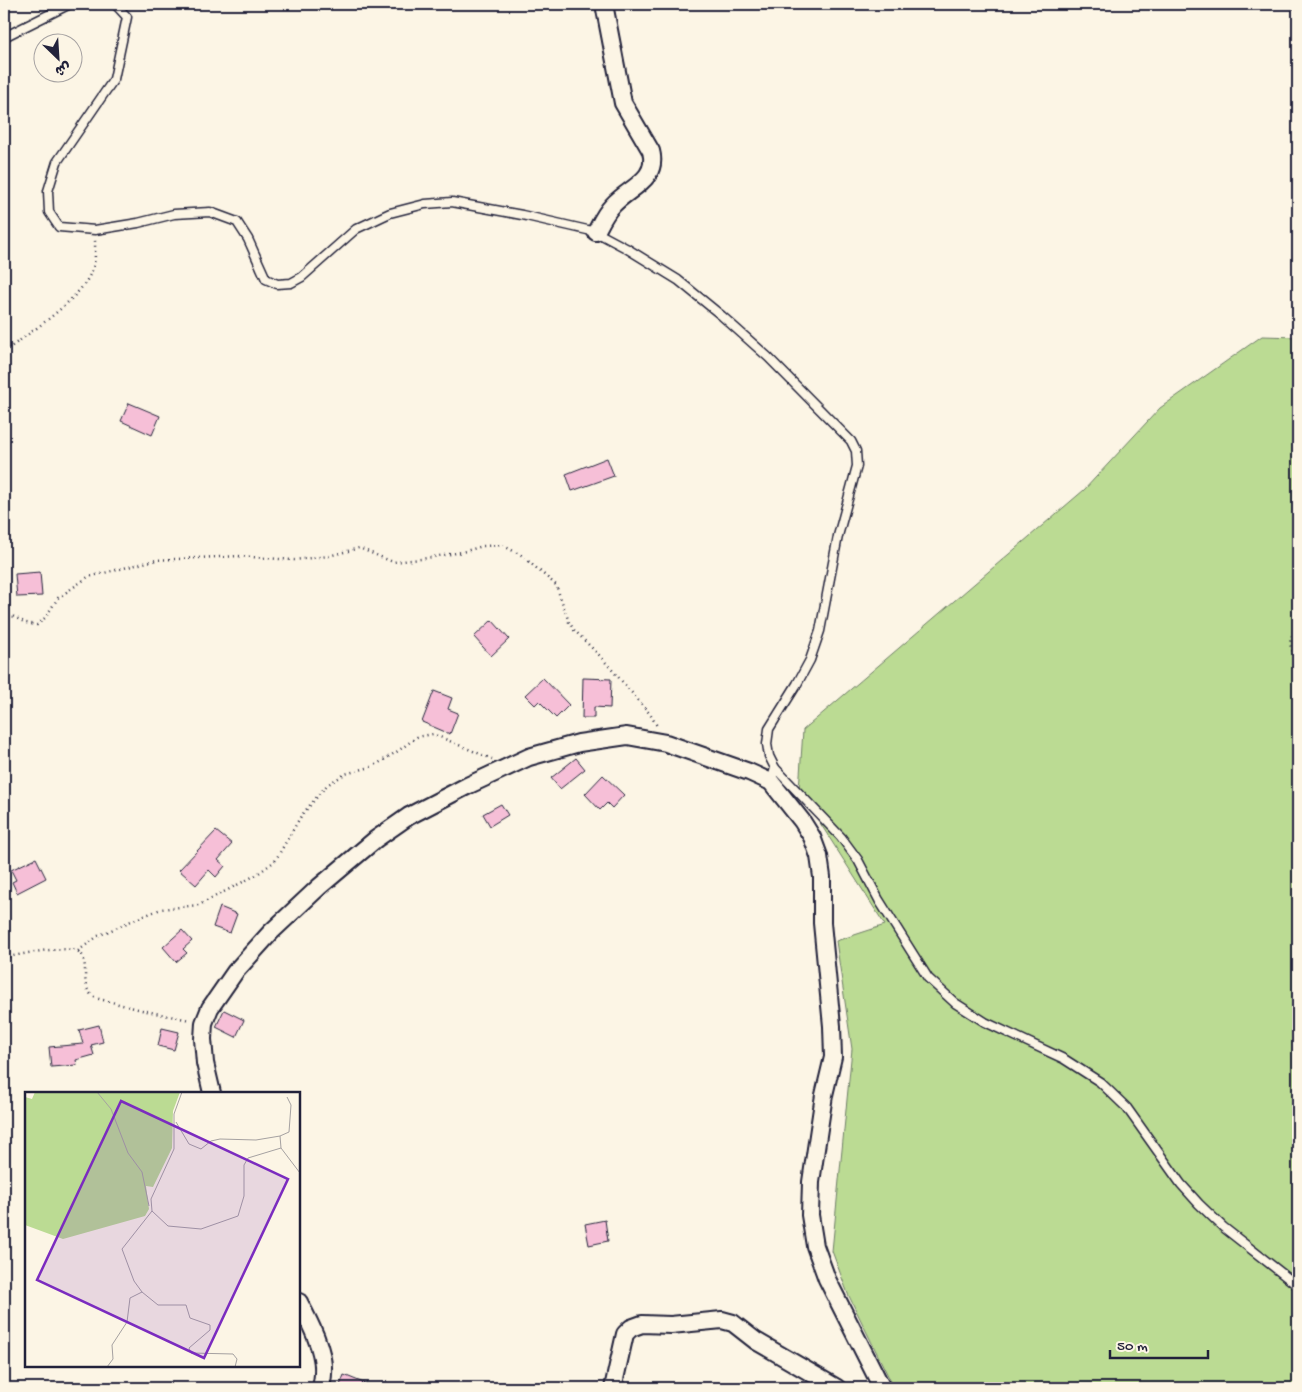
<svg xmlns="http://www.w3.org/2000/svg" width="1302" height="1392" font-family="'Gochi Hand','Playpen Sans Arabic',sans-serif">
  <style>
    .green { fill: #bbdb93; stroke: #6e7e67 }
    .building { fill: #f6bfd7; stroke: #22223b }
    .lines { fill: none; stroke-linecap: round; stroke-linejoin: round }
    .lane-casing { stroke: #22223b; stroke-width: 11 }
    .street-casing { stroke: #22223b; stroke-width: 20 }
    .path { stroke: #22223b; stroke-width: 2.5; stroke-dasharray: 1 4; stroke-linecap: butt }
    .lane { stroke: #fcf5e5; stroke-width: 8 }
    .street { stroke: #fcf5e5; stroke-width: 16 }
    .inset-road { fill: none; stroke: #a5a1a1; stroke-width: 1 }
    .view { fill: #7b2cbf; fill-opacity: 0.15; stroke: #7b2cbf; stroke-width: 2.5 }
    .inset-edge { fill: none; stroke: #22223b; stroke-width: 2.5 }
  </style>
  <rect width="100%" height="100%" fill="#fcf5e5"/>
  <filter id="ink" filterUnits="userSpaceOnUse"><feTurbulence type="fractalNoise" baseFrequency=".02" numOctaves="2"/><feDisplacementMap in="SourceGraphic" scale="10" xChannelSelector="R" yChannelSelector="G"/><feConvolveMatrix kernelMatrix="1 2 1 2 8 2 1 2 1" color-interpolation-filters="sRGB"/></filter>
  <g filter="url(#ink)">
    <polygon class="green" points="1262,336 1298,337 1298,1388 894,1388 848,1294 832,1251 852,1049 836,941 885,925 799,790 803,730 1084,490 1160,408"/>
    <g class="building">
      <polygon points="129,403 160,416 152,435 121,421"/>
      <polygon points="607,458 614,476 572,491 566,474"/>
      <polygon points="40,572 42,596 17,597 15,574"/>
      <polygon points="492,620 509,639 491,656 474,637"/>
      <polygon points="543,678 569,705 556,718 539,701 535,705 525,695"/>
      <polygon points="583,678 611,679 610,708 594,707 594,718 582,718"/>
      <polygon points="434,691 452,698 448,709 458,713 450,734 422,722"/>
      <polygon points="576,758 585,769 560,789 551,778"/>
      <polygon points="603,775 624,795 612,808 607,803 600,810 585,794"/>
      <polygon points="501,804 508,815 490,826 483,814"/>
      <polygon points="216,831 232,844 218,860 225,866 216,877 209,870 196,885 179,870"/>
      <polygon points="36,858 46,878 17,893 12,882 16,880 11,870"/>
      <polygon points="220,907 237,914 230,933 213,927"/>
      <polygon points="182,930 192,941 183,949 187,953 176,962 163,947"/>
      <polygon points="224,1010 244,1020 236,1037 216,1027"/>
      <polygon points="99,1025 103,1042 91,1045 94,1055 76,1060 77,1065 51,1067 49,1047 83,1044 79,1030"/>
      <polygon points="162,1028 179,1032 174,1050 158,1046"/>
      <polygon points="605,1220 608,1241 589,1245 585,1224"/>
      <polygon points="344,1375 376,1388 339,1388"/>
    </g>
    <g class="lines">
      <defs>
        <g id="lane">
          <polyline points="115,4 127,17 114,79 57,162 48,191 49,212 59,227 95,230 138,223 174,214 210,212 237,222 248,239 266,279 277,284 291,283 302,277 356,229 390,213 425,204 452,202 522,215 596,232 626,248 678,280 722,316 768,357 851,441 856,451 857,466 838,536 820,631 810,660 797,684 769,729 767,744 769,756 775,768 771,782"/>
          <polyline points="4,37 70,4"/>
          <polyline points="775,768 841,837 858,860 879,900 928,978 955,1003 985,1022 1064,1059 1100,1082 1127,1108 1181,1184 1199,1204 1223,1227 1298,1286"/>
        </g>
        <g id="street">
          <path d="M596,232c5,-10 9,-19 17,-27 15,-17 46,-25 38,-54l-28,-48 -19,-99"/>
          <polyline points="212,1093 205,1063 203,1039 204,1023 210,1008 235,972 271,932 319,887 376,839 409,816 467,786 529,757 579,743 627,736 666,743 749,772 771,782 802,821 812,837 819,856 822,877 822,923 832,1026 833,1057 824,1095 811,1182 810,1215 815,1246 827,1279 882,1388"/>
          <path d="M299,1302c10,19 26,49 24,71 0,5 -1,10 -2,15"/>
          <polyline points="613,1388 625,1334 631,1328 642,1324 671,1325 722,1320 733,1323 756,1341 837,1388"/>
        </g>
      </defs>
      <use href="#lane" class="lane-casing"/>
      <use href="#street" class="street-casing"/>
      <g class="path">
        <polyline points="1291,4 1298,16"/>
        <path d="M4,352c25,-19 77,-52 88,-82 4,-9 3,-21 3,-31"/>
        <polyline points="4,612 26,623 37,625 45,618 58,598 88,577 156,560 238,556 294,560 329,556 359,548 393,562 421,559 462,552 483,546 502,545 521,555 556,585 569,622 574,630 601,657 650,714 657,726"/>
        <path d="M1298,622c-7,16 -13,22 0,37"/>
        <polyline points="78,951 98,936 131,921 161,909 199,905 256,875 275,861 301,816 327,785 345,774 374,766 398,751 417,737 433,734 492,759"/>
        <path d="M4,958c13,-3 71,-16 78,-3 7,13 -3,34 14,43 6,2 13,3 19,5 24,7 50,12 75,17"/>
      </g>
      <use href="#lane" class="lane"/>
      <use href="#street" class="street"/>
    </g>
  </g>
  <g transform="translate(25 1092)">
    <rect width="275" height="275" fill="#fcf5e5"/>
    <path d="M10,0h145l-7,19 -1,37 -19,39 -7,-1 3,23 -4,7 -82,23 -38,-14v-128l7,2z" fill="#bbdb93"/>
    <path class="inset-road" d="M72,0l14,17 17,44 14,19 7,34M157,0l-8,22v35l-23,50 1,12 16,15 33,3 37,-13 6,-20v-31l4,-7 33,-10 19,25M151,30l13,22 12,5 10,-8 9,-2 36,1 24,-4M256,56l-1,-12 9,-4 2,-27 -4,-8M127,119l-30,38 12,32 8,11 16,13h28l4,13 20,7v5l-21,18 2,5 42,1 4,5 -2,8M82,275l6,-8 -1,-14 15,-23 3,-24 12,-6"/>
    <path class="view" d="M96,9l167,78 -84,179 -167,-78z"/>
    <rect width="275" height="275" class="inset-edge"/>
  </g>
  <rect width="1302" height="1392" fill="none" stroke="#fcf5e5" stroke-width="20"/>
  <rect x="10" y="10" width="1282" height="1372" fill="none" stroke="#22223b" stroke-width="2" filter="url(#ink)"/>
  <g transform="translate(58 58) rotate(155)"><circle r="24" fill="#fcf5e5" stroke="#a5a1a1"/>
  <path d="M0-4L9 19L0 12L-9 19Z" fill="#22223b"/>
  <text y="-8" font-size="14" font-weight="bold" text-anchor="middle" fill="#22223b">ش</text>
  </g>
  <path d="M1110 1350v8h98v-8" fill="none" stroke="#22223b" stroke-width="2.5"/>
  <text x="1117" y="1350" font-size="15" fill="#22223b" stroke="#fcf5e5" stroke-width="4" paint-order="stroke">50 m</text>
</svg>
